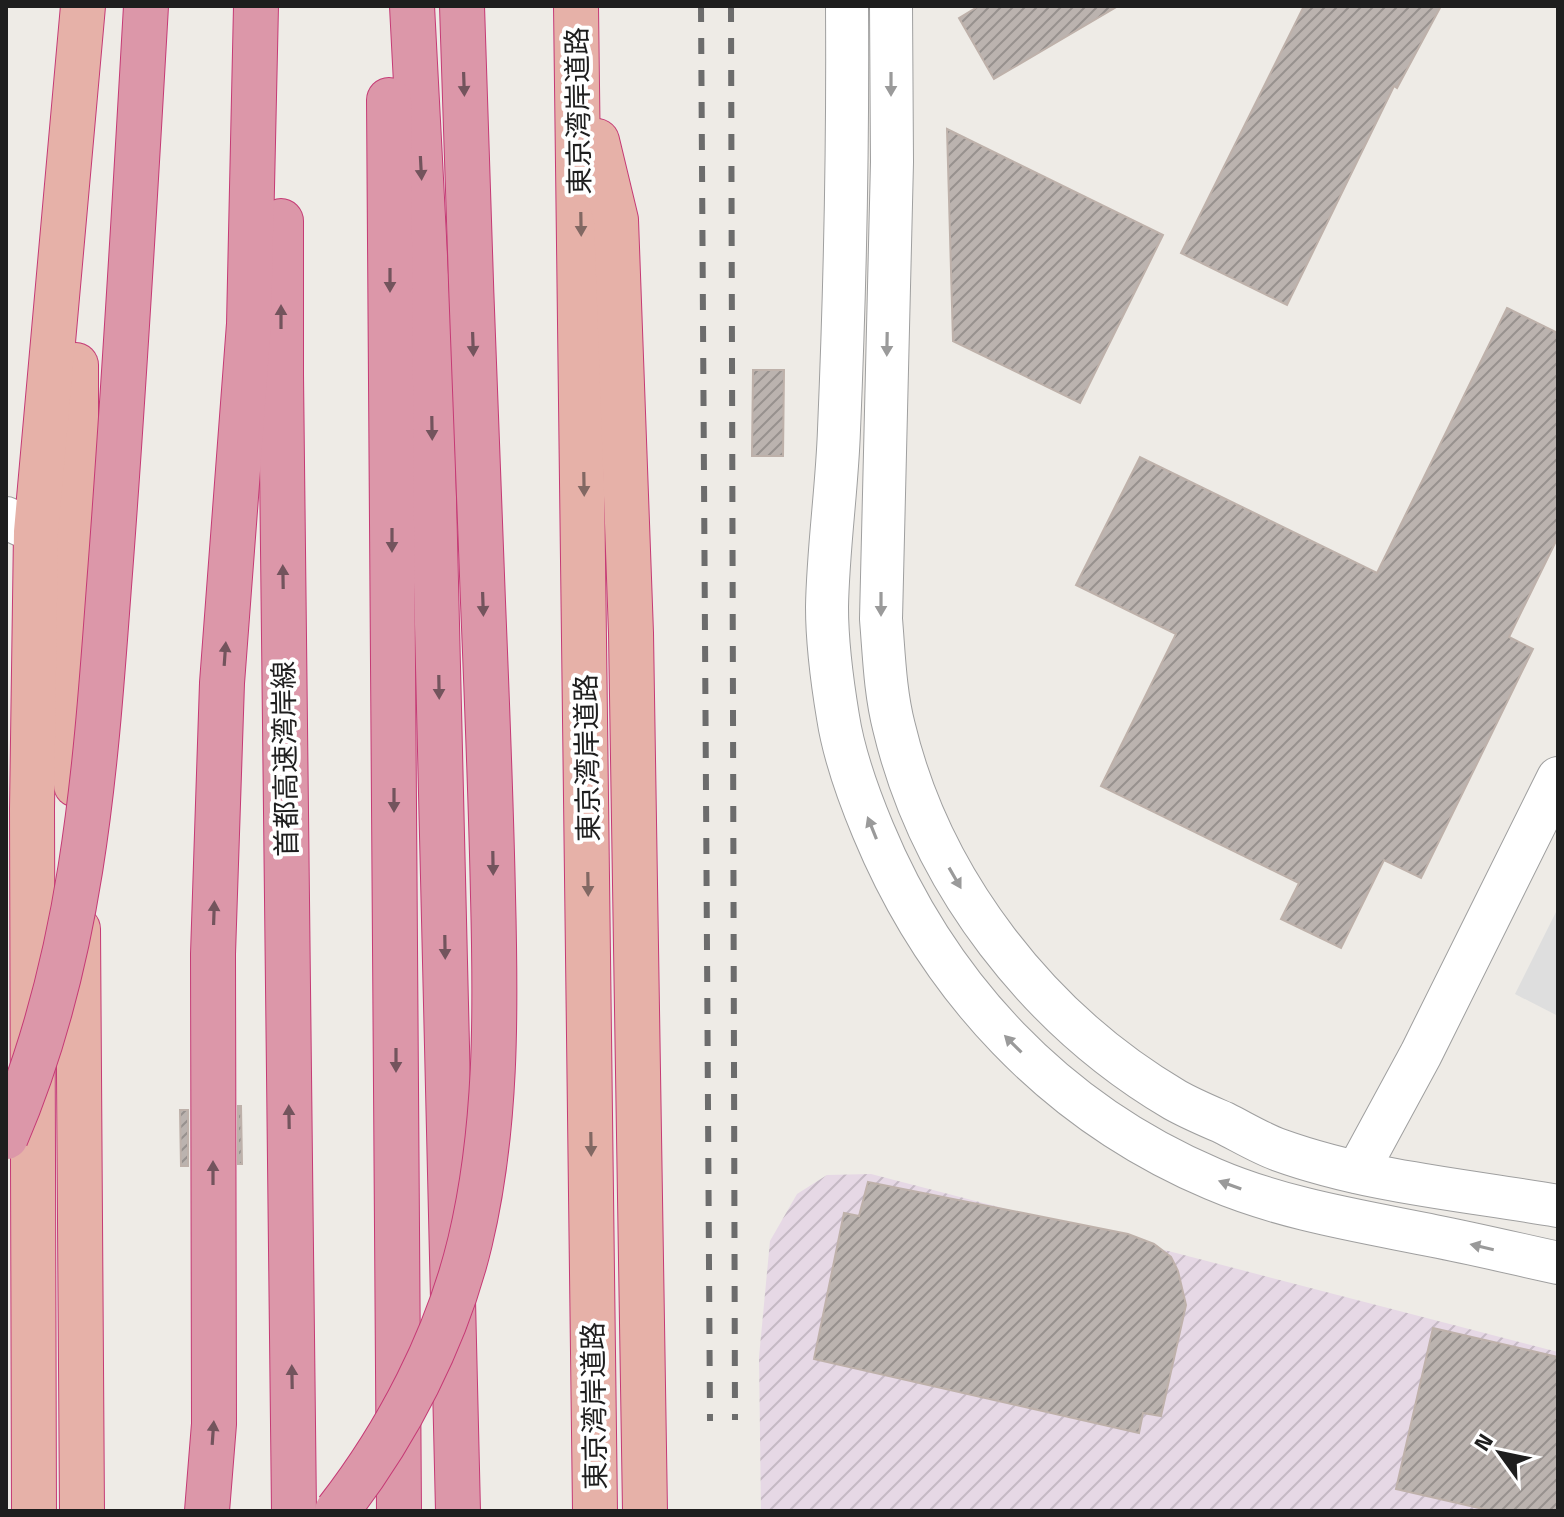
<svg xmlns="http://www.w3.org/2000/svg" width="1564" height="1517" font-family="'Titillium Web','Noto Sans JP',sans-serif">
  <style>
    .industrial { fill: url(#industrial-furrows) }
    .parking { fill: #dedede }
    .building { fill: url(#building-hatch); stroke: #beb1aa; stroke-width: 2 }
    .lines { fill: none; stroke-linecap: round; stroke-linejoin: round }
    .tertiary-casing { stroke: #9f9f9f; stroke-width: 44 }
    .trunk-casing { stroke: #c53a75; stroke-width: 46 }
    .motorway-casing { stroke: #c53a75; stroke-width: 46 }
    .tertiary { stroke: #fff; stroke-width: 42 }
    .trunk { stroke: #e6b1a8; stroke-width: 44 }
    .motorway { stroke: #dc97a9; stroke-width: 44 }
    .rail { stroke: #6c6c6c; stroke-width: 6; stroke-dasharray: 16 16; stroke-linecap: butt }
    .motorway-bridge-casing { stroke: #c53a75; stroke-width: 46; stroke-linecap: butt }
    .motorway-bridge { stroke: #dc97a9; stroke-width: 44 }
    .oneway { fill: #73545d }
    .oneway2 { fill: #9a9a9a }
    .oneway3 { fill: #826863 }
    .labels { text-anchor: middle; stroke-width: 8; stroke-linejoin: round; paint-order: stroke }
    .street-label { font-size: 28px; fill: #1e1e1e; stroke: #fff }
  </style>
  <defs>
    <pattern id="industrial-furrows" width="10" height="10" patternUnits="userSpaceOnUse" patternTransform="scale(2)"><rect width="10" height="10" fill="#e6d8e5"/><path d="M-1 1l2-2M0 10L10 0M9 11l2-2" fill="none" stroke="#c5b9c4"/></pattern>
    <pattern id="building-hatch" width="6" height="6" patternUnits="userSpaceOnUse" patternTransform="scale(2)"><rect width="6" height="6" fill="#bbb3af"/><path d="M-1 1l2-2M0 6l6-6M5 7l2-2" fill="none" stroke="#97918e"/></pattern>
  </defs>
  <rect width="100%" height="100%" fill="#eeebe6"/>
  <polygon class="industrial" points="871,1174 1558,1352 1558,1511 761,1511 759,1357 770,1241 797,1194 827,1175"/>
  <polygon class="parking" points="1558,908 1558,1016 1515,994"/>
  <g class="building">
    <polygon points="979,6 1118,6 994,79 959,18"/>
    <polygon points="1304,6 1441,6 1397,88 1394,86 1287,305 1181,253"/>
    <polygon points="947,129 1163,235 1080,403 953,341"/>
    <polygon points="1507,308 1558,333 1558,537 1509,637 1533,649 1421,878 1384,860 1341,948 1281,919 1299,883 1101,786 1176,634 1076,585 1140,457 1377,573"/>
    <polygon points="753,370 784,370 783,456 752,456"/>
    <polygon points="238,1106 241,1106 242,1164 238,1164"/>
    <polygon points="180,1110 188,1110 188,1166 181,1166"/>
    <polygon points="868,1182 1128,1234 1154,1244 1171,1257 1178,1271 1186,1305 1161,1416 1143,1413 1139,1433 814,1359 844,1213 859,1216"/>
    <polygon points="1433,1328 1558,1357 1558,1511 1492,1511 1396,1489"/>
  </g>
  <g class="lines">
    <defs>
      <g id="tertiary">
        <path d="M847,6c1,141 -2,282 -8,424 -2,59 -11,118 -12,177 0,37 5,74 11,110 6,39 20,77 35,113 65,157 182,282 340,349 70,30 147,42 221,57 41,8 83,18 124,27"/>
        <path d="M891,6l1,156 -11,457c3,36 4,73 13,108 37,155 145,293 281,373 16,9 33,16 49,23 18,9 36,20 55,27 89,32 186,40 279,56"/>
        <polyline points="6,518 36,532"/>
        <polyline points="1357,1172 1421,1054 1558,778"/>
      </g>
      <g id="trunk">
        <polyline points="576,6 595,1511"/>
        <polyline points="597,141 616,220 631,633 645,1511"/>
        <polyline points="76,365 76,785"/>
        <polyline points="78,929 82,1511"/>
        <polyline points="34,1511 32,809 36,532 83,6"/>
      </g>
      <g id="motorway">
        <polyline points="412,6 431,371 458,1511"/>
        <polyline points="389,100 399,1511"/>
        <polyline points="281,221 281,375 294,1511"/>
        <polyline points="207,1511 214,1424 213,954 222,683 249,324 256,6"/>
      </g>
    </defs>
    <use href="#tertiary" class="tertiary-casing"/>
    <use href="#trunk" class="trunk-casing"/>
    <use href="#motorway" class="motorway-casing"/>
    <use href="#tertiary" class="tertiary"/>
    <use href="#trunk" class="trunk"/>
    <use href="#motorway" class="motorway"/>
    <g class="rail">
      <polyline points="701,6 710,1421"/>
      <polyline points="731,6 735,1420"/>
    </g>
    <defs>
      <g id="motorway-bridge">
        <path d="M6,1137c76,-177 89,-361 103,-551 15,-193 26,-386 37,-580"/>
        <path d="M337,1511c60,-77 110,-173 133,-269 27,-113 26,-230 23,-346 -2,-98 -6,-196 -10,-294 -8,-199 -15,-397 -21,-596"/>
      </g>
    </defs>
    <use href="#motorway-bridge" class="motorway-bridge-casing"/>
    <use href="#motorway-bridge" class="motorway-bridge"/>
  </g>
  <defs><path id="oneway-solid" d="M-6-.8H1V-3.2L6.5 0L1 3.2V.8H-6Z" transform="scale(2)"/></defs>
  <g class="oneway">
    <use href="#oneway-solid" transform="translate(464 84) rotate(88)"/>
    <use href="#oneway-solid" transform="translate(421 168) rotate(87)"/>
    <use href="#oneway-solid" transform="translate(390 280) rotate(90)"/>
    <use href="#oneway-solid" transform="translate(281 317) rotate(-90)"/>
    <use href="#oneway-solid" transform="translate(473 344) rotate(88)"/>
    <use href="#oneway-solid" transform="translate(432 428) rotate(89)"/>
    <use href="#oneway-solid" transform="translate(392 540) rotate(90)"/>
    <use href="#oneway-solid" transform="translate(283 577) rotate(-91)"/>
    <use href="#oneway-solid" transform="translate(483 604) rotate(88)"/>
    <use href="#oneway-solid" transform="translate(225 654) rotate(-86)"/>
    <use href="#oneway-solid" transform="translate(439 687) rotate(89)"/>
    <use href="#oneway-solid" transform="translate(394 800) rotate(90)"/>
    <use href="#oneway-solid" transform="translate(493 863) rotate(89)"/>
    <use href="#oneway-solid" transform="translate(214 913) rotate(-88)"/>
    <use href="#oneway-solid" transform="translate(445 947) rotate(89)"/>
    <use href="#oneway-solid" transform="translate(396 1060) rotate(90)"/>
    <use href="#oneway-solid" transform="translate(289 1117) rotate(-91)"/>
    <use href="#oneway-solid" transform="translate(213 1173) rotate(-90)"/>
    <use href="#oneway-solid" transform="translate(292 1377) rotate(-91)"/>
    <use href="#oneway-solid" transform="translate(213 1433) rotate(-86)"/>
  </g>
  <g class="oneway2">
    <use href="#oneway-solid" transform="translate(891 84) rotate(90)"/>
    <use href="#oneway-solid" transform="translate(887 344) rotate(91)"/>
    <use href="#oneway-solid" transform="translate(881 604) rotate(90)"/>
    <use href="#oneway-solid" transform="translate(872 828) rotate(-112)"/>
    <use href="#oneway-solid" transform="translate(955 878) rotate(60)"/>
    <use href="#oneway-solid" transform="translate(1013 1044) rotate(-135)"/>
    <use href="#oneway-solid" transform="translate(1230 1185) rotate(-160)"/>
    <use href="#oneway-solid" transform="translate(1482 1247) rotate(-167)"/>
  </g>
  <g class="oneway3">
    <use href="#oneway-solid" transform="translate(581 224) rotate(89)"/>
    <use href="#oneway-solid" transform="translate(584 484) rotate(89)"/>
    <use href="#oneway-solid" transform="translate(588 884) rotate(89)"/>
    <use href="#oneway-solid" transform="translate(591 1144) rotate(89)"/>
  </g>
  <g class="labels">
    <g class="street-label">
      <text transform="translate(578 111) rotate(-91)" y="10">東京湾岸道路</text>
      <text transform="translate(587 758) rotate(-91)" y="10">東京湾岸道路</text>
      <text transform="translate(285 759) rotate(-91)" y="10">首都高速湾岸線</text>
      <text transform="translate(594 1406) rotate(-91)" y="10">東京湾岸道路</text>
    </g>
  </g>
  <rect width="1564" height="1517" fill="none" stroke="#1e1e1e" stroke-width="16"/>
  <g transform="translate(1500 1453) rotate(303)" stroke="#ffffff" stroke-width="6" paint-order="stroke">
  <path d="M0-6L14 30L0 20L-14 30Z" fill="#1e1e1e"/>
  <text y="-12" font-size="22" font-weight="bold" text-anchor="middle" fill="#1e1e1e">N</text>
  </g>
</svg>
